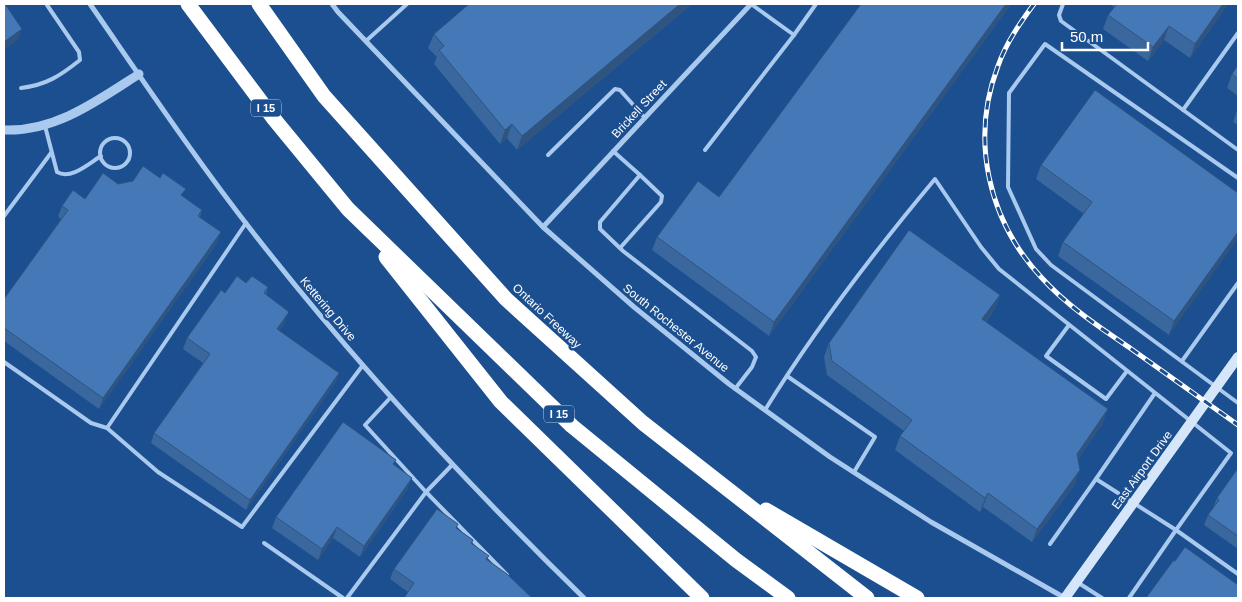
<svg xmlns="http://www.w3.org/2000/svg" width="1242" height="602" font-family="Arial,sans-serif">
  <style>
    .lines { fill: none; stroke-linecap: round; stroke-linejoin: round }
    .service { stroke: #a9c9ee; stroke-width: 4 }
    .minor { stroke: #a9c9ee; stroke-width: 5 }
    .tertiary { stroke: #a9c9ee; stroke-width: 9 }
    .secondary { stroke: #d6e6fa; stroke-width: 10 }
    .motorway { stroke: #fff; stroke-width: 15 }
    .rail-casing { stroke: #fff; stroke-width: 5 }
    .rail { stroke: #1b4f8f; stroke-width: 3; stroke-dasharray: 9; stroke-linecap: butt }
    .wall { fill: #3a679d }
    .shaded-wall { fill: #305480 }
    .building { fill: #4478b7; stroke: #305480 }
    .labels { text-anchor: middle; stroke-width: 5; stroke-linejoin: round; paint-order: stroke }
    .shield { fill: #1b4f8f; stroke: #bbcadd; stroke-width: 1 }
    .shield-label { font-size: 11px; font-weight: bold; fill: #fff }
    .street-label { font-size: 12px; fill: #fff; stroke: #1b4f8f }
  </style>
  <rect width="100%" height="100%" fill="#1b4f8f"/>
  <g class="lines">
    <g class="service">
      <polyline points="1063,4 1059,15 1061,21 1238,150"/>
      <polyline points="794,35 816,4"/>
      <polyline points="366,41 407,4"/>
      <path d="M21,88c25,-3 39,-12 59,-28l-1,-8 -32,-47"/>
      <polyline points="1183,110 1238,33"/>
      <path d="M45,126l12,46c14,8 31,-8 44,-16"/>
      <circle cx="115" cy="153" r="15"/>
      <polyline points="705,150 794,35 751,4"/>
      <polyline points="613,151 640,175 600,222 600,229 623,251 752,351 756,357 752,367 735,389"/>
      <polyline points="548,155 615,89 620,90 645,118"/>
      <polyline points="1238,178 1045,44 1009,93 1008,187 1036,249 1051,265 1238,403"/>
      <polyline points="4,216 51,153"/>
      <polyline points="620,248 661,202 662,196 640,175"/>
      <polyline points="1069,325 1046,356 1106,399 1127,371"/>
      <polyline points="1182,361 1238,283"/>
      <polyline points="4,362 91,423 107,428 246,223"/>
      <polyline points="787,376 875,437 854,472"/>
      <path d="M765,410c50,-81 109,-158 170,-231l46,68 18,22 232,184 -55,77 -80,-51 59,-86"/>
      <polyline points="107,428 158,472 242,527 363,365"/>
      <polyline points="452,465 426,492 507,575"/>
      <polyline points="264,543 343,598"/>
      <polyline points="1050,544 1096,479"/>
      <polyline points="1077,582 1102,598"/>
      <polyline points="347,598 426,492 365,425 391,397"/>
      <polyline points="1129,598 1176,530 1238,574"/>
    </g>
    <g class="minor">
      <path d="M90,4c54,78 107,157 165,231 101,129 212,249 329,363"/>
      <polyline points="332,4 338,12 543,227 634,307 729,384 830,457 931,522 1065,598"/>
      <polyline points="543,227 751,4"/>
    </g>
    <path class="tertiary" d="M4,130c51,2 93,-29 135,-56"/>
    <polyline class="secondary" points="1065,598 1238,357"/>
    <g class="motorway">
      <polyline points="188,4 274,119 348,209 572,426 736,560 788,598"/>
      <polyline points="259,4 324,96 506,299 643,423 867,598"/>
      <polyline points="386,257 501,402 702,598"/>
      <polyline points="766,510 917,598"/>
    </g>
    <defs>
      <path id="rail" d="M1034,4c-14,19 -28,39 -36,62 -28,73 -10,154 43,211 25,28 58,50 89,71 36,26 72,51 108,77"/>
    </defs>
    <use href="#rail" class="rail-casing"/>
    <use href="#rail" class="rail"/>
  </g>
  <g class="wall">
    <polygon points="692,4 517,150 507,138 500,144 434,64 437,57 428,48 434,34"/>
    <polygon points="861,4 1011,4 769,336 652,250 657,237 719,197"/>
    <polygon points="1109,4 1228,4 1190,58 1164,40 1148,61 1103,29 1108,15 1114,7"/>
    <polygon points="1238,65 1238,96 1227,88 1232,74"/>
    <polygon points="1238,108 1238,125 1233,122"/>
    <polygon points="1041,165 1238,193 1169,335 1058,256 1063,242 1084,214 1036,179"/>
    <polygon points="118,184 183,197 202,210 200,217 217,243 99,409 4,341 4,299 61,219 58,216 62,206 85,199"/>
    <polygon points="246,283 268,287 266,295 285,322 279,331 339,373 335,383 246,510 151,443 154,433 203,363 183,349 187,338 225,293"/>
    <polygon points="1000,295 995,309 986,322 1103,423 1078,459 1075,484 1032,542 983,507 980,512 895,450 900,436 904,431 827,375 824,357 829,343"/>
    <polygon points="394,465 408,488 360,557 333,538 318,560 272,528 276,517"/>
    <polygon points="1238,468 1238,549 1204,525 1208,515 1213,508 1217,498"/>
    <polygon points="457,529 473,540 472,544 408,592 390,579 394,569"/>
  </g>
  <g class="shaded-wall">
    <polygon points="680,4 692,4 517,150 522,136"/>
    <polygon points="1006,4 1011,4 769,336 774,322"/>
    <polygon points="1223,4 1228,4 1190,58 1195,44"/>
    <polygon points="1169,26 1164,40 1148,61 1153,47"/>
    <polygon points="22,29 18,40 4,50 4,42"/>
    <polygon points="512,124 507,138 500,144 505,130"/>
    <polygon points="221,232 217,243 99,409 103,398"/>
    <polygon points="1238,232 1238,239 1169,335 1174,321"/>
    <polygon points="1000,295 995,309 977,333 982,319"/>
    <polygon points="289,312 285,322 273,340 277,329"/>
    <polygon points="339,373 335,383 246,510 250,500"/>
    <polygon points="1108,409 1103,423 1072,467 1077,454"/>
    <polygon points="1080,470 1075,484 1032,542 1037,529"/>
    <polygon points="412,478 408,488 360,557 364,546"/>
    <polygon points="988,493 983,507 980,512 985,498"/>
    <polygon points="337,527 333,538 318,560 322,549"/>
  </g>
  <g class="building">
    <polygon points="4,4 5,4 22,29 4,42"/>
    <polygon points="469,4 680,4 522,136 512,124 505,130 439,50 444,46 434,34"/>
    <polygon points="861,4 1006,4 774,322 657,237 698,181 719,197"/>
    <polygon points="1117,4 1223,4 1195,44 1169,26 1153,47 1108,15"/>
    <polygon points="1238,65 1238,79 1232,74"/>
    <polygon points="1095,90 1238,193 1238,232 1174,321 1063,242 1092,202 1041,165"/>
    <polygon points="143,166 160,178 163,173 186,189 181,195 202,210 198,216 221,232 103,398 4,328 4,299 68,210 62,206 73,190 85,199 103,173 118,184 133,181"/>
    <polygon points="909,230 1000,295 982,319 1108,409 1077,454 1080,470 1037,529 988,493 985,498 900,436 912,420 832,361 829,343"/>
    <polygon points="237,276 246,283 252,276 268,287 264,293 289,312 277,329 339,373 250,500 154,433 210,354 187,338 221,290 225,293"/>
    <polygon points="343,422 396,460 393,464 412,478 364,546 337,527 322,549 276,517"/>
    <polygon points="1238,468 1238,536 1208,515 1219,500 1217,498"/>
    <polygon points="437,509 458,524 456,528 473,540 471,543 489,556 486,559 507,574 532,598 404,598 414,583 394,569"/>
    <polygon points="1185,547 1238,585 1238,598 1146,598 1173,561 1175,561"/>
  </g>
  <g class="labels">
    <g class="shield">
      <rect x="251" y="99.5" width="30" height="17" rx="4"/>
      <rect x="544" y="405.5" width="30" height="17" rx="4"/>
    </g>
    <g class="shield-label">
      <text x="266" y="112">I 15</text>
      <text x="559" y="418">I 15</text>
    </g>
    <g class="street-label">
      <text transform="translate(639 109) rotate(-47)" y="4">Brickell Street</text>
      <text transform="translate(328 309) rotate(50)" y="4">Kettering Drive</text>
      <text transform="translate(547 316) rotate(43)" y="4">Ontario Freeway</text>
      <text transform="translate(676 328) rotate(39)" y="4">South Rochester Avenue</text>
      <text transform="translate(1142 470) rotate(-54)" y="4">East Airport Drive</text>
    </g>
  </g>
  <rect width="1242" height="602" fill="none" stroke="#ffffff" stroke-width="10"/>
  <path d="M1062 42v8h86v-8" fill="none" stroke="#ffffff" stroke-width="2.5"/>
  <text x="1070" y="42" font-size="15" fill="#ffffff" stroke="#1b4f8f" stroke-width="4" paint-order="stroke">50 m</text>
</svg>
